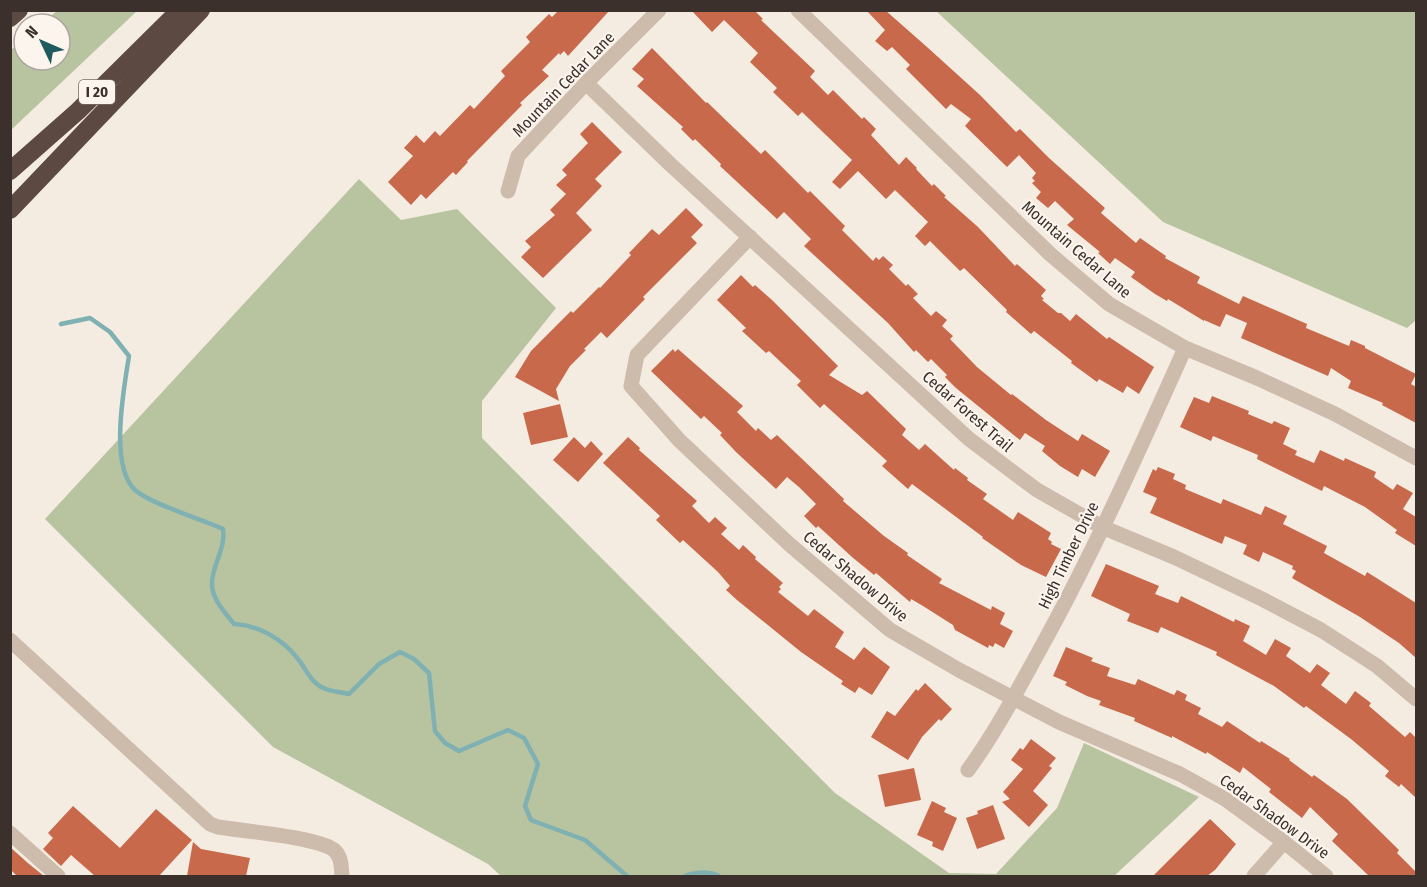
<svg xmlns="http://www.w3.org/2000/svg" width="1427" height="887" font-family="'Fira Sans Condensed',sans-serif">
  <style>
    .green { fill: #b8c4a0 }
    .lines { fill: none; stroke-linecap: round; stroke-linejoin: round }
    .stream { stroke: #7fb0b2; stroke-width: 4.5 }
    .building { fill: #c8694b }
    .minor { stroke: #cdbbac; stroke-width: 15 }
    .highway { stroke: #5c4a42; stroke-width: 18 }
    .labels { text-anchor: middle; stroke-width: 4.5; stroke-linejoin: round; paint-order: stroke }
    .shield { fill: #fbf5ee; stroke: #756b66; stroke-width: 1.5 }
    .shield-label { font-size: 15px; font-weight: bold; fill: #3b302b }
    .street-label { font-size: 16px; fill: #3b302b; stroke: #fbf5ee }
  </style>
  <rect width="100%" height="100%" fill="#f4ebe1"/>
  <g class="green">
    <polygon points="57,11 137,11 11,130 11,50 24,39 24,60 60,60 60,24 41,24"/>
    <polygon points="936,11 1416,11 1416,320 1407,328 1163,222"/>
    <polygon points="359,179 401,220 457,209 556,308 482,401 482,438 835,793 949,873 996,874 1057,808 1084,743 1199,797 1114,876 501,876 488,864 273,747 45,519"/>
  </g>
  <g class="lines">
    <g class="stream">
      <path d="M61,324l29,-6 20,14 19,24c-5,32 -20,110 6,134 16,14 66,29 88,39 4,23 -19,45 -8,68 4,10 13,19 19,27 24,1 49,15 64,35 9,11 13,25 28,30 7,3 16,3 23,5l30,-30 21,-12 14,7 15,14 6,58 10,12 14,8 49,-21 16,8 14,26 -13,42 6,14 54,20 42,36"/>
      <path d="M685,876c9,-4 24,-5 34,0"/>
    </g>
  </g>
  <g class="building">
    <polygon points="559,10 610,10 568,56 564,51 560,55 559,53 542,70 549,76 520,103 522,105 467,161 468,162 456,175 453,172 426,199 421,194 411,205 388,182 413,156 404,148 416,135 424,143 435,131 440,136 470,105 474,109 505,76 501,71 530,42 526,37 549,14 552,17"/>
    <polygon points="691,10 754,10 763,19 761,20 815,71 810,77 828,95 833,90 862,119 864,117 876,129 871,135 899,165 906,157 917,168 916,169 932,186 934,184 946,196 944,197 978,227 1015,266 1017,264 1046,290 1041,296 1044,299 1042,300 1058,313 1061,313 1070,321 1076,314 1107,339 1109,337 1154,367 1139,394 1127,386 1123,393 1099,379 1097,382 1071,363 1072,361 1034,331 1031,334 1006,312 1007,310 964,268 960,271 930,241 925,246 915,236 928,222 895,190 886,199 858,171 840,189 832,182 852,160 802,112 798,116 773,92 777,88 750,62 758,53 724,20 712,32"/>
    <polygon points="866,10 885,10 927,47 980,95 1016,132 1020,129 1049,158 1105,208 1101,213 1136,243 1140,238 1166,256 1165,258 1200,277 1197,283 1239,304 1243,296 1307,324 1306,328 1349,346 1351,340 1365,346 1365,348 1416,374 1411,384 1416,387 1416,423 1382,405 1383,403 1348,388 1351,381 1331,368 1328,376 1241,338 1247,323 1226,314 1220,327 1204,320 1204,321 1168,299 1167,301 1155,294 1131,277 1135,272 1115,258 1110,264 1098,253 1100,252 1067,225 1074,219 1055,201 1048,208 1036,198 1041,192 1032,183 1035,181 1032,178 1036,173 1019,155 1007,167 965,126 971,119 951,104 946,109 906,69 910,65 892,47 887,51 875,41 885,30"/>
    <polygon points="652,48 706,103 707,102 761,154 765,150 808,193 810,191 845,226 842,230 873,261 876,257 879,260 883,256 893,265 889,269 906,286 908,284 918,294 913,298 931,316 936,311 947,320 942,326 953,336 950,339 977,367 1011,395 1012,394 1046,420 1078,441 1082,434 1110,451 1095,477 1082,469 1078,477 1060,466 1042,451 1045,446 1025,433 1020,440 956,388 945,377 947,375 931,359 928,362 916,350 914,352 888,323 804,246 811,239 784,212 777,219 720,166 721,164 695,139 693,141 681,129 683,127 637,86 644,79 632,69"/>
    <polygon points="592,122 622,152 595,179 602,186 576,213 592,230 543,278 521,257 531,247 525,241 555,215 550,210 566,194 556,185 567,175 562,170 588,143 580,134"/>
    <polygon points="686,208 703,225 691,237 697,243 643,297 645,299 607,338 601,332 584,349 586,350 570,366 556,389 559,401 515,377 531,351 571,311 573,313 599,287 600,288 631,255 629,253 652,229 659,235"/>
    <polygon points="741,275 753,287 755,285 772,300 838,366 829,375 862,395 867,391 906,429 902,435 919,450 925,444 954,470 955,468 968,478 967,480 987,494 983,499 1013,520 1018,512 1051,533 1048,539 1052,542 1051,544 1061,549 1046,577 1021,565 982,538 983,537 912,484 908,489 882,466 887,461 824,404 820,408 797,385 801,381 769,351 766,353 742,331 746,328 717,300"/>
    <polygon points="673,349 675,352 678,349 743,406 737,412 756,431 758,428 771,440 777,435 844,499 843,501 884,536 908,553 907,555 942,579 939,583 991,610 992,606 1005,613 1000,624 1013,631 1004,648 995,643 993,647 989,645 988,648 955,630 953,625 923,606 911,599 910,602 876,573 874,575 852,557 818,526 816,528 804,516 816,504 799,487 787,477 776,489 736,452 720,435 722,433 704,416 701,419 651,371"/>
    <polygon points="1212,396 1249,411 1248,414 1272,424 1274,421 1290,428 1283,444 1297,451 1295,455 1314,463 1320,450 1344,461 1345,458 1376,472 1374,477 1393,490 1397,484 1413,493 1403,509 1416,517 1416,546 1395,533 1397,530 1365,507 1324,486 1322,491 1257,459 1258,455 1213,436 1211,441 1180,427 1194,397 1209,403"/>
    <polygon points="560,404 568,437 531,445 523,413"/>
    <polygon points="574,437 585,448 591,441 603,454 578,482 553,460"/>
    <polygon points="628,437 640,448 639,450 697,501 692,506 709,523 715,517 727,528 721,534 739,550 743,545 756,557 755,559 783,583 779,587 781,589 778,592 808,616 814,609 844,632 835,647 854,660 864,647 890,667 872,695 859,687 855,693 841,684 843,681 801,652 737,600 726,590 730,586 718,572 683,540 680,543 656,520 660,516 603,463"/>
    <polygon points="1158,467 1175,474 1173,479 1186,485 1185,489 1221,504 1223,499 1261,515 1265,506 1287,516 1283,524 1327,546 1324,553 1365,576 1367,572 1416,603 1416,658 1399,643 1360,617 1292,578 1296,571 1292,569 1293,566 1263,552 1259,562 1243,554 1247,545 1225,536 1222,544 1150,513 1157,498 1143,492 1153,469 1156,471"/>
    <polygon points="1106,564 1159,586 1155,594 1178,603 1181,596 1234,622 1235,619 1250,626 1243,641 1266,655 1275,639 1291,648 1286,656 1310,673 1317,664 1330,673 1321,685 1346,704 1355,691 1371,703 1369,706 1405,737 1410,732 1416,738 1416,798 1401,784 1399,787 1385,776 1389,771 1351,739 1306,706 1304,708 1274,686 1216,655 1217,652 1161,627 1158,633 1127,621 1130,614 1091,596"/>
    <polygon points="1066,647 1093,658 1091,661 1110,668 1107,676 1135,685 1138,679 1174,695 1177,690 1187,695 1185,700 1201,708 1198,714 1222,727 1227,721 1260,743 1261,741 1290,759 1289,760 1312,777 1314,775 1347,799 1399,850 1397,853 1416,872 1416,876 1369,876 1332,841 1338,834 1310,807 1302,818 1269,792 1271,789 1243,767 1240,773 1207,752 1206,754 1172,736 1172,738 1134,721 1135,718 1099,705 1101,701 1087,696 1065,685 1067,682 1053,676"/>
    <polygon points="925,683 952,709 941,721 939,719 922,737 908,760 871,737 887,711 895,716 916,689 918,691"/>
    <polygon points="1031,739 1056,758 1049,766 1052,768 1033,791 1048,805 1029,827 1002,802 1010,799 1003,792 1023,769 1011,760 1020,748 1023,750"/>
    <polygon points="914,768 921,800 885,807 878,775"/>
    <polygon points="932,801 946,808 944,812 957,818 943,851 932,846 933,842 917,835"/>
    <polygon points="993,805 1005,839 977,849 966,818 978,814 977,811"/>
    <polygon points="73,806 120,848 156,809 192,840 159,876 95,876 71,855 61,866 43,849 53,838 48,833"/>
    <polygon points="1210,819 1236,844 1215,870 1207,876 1153,876"/>
    <polygon points="193,842 201,849 250,858 246,876 187,876"/>
    <polygon points="10,847 29,864 44,876 17,876 10,869"/>
  </g>
  <g class="lines">
    <g class="minor">
      <polyline points="798,10 1050,254 1109,304 1185,348 1257,378 1335,414 1416,458"/>
      <polyline points="586,83 671,165 969,439 1037,490 1102,527 1174,557 1262,599 1321,630 1377,666 1416,699"/>
      <polyline points="508,191 518,156 586,83 659,10"/>
      <polyline points="750,237 637,355 631,386 679,440 789,544 890,630 959,670 1059,722 1180,774 1225,799 1284,842 1326,876"/>
      <path d="M10,640l200,184 8,3c24,4 99,10 116,23 8,7 7,17 8,26"/>
      <path d="M968,770c27,-37 48,-77 70,-117 55,-99 101,-202 147,-305"/>
      <polyline points="10,833 58,876"/>
      <polyline points="1254,876 1284,842"/>
    </g>
    <g class="highway">
      <polyline points="10,18 19,10"/>
      <polyline points="10,171 78,111 180,10"/>
      <polyline points="10,210 201,10"/>
    </g>
  </g>
  <g class="labels">
    <rect class="shield" x="79" y="80" width="36" height="24" rx="4.5"/>
    <g class="shield-label">
      <text x="97" y="97">I 20</text>
    </g>
    <g class="street-label">
      <text transform="translate(563 84) rotate(-46)" y="6">Mountain Cedar Lane</text>
      <text transform="translate(1077 249) rotate(41)" y="6">Mountain Cedar Lane</text>
      <text transform="translate(968 411) rotate(41)" y="6">Cedar Forest Trail</text>
      <text transform="translate(1068 555) rotate(-64)" y="6">High Timber Drive</text>
      <text transform="translate(856 576) rotate(40)" y="6">Cedar Shadow Drive</text>
      <text transform="translate(1275 816) rotate(36)" y="6">Cedar Shadow Drive</text>
    </g>
  </g>
  <rect width="1427" height="887" fill="none" stroke="#3b302b" stroke-width="24"/>
  <g transform="translate(42 42) rotate(314)"><circle r="28" fill="#fbf5ee" stroke="#aea6a0" stroke-width="1.5"/>
  <path d="M0-4.5L10 22L0 15L-10 22Z" fill="#1f5a5e"/>
  <text y="-9" font-size="16" font-weight="bold" text-anchor="middle" fill="#3b302b">N</text>
  </g>
</svg>
